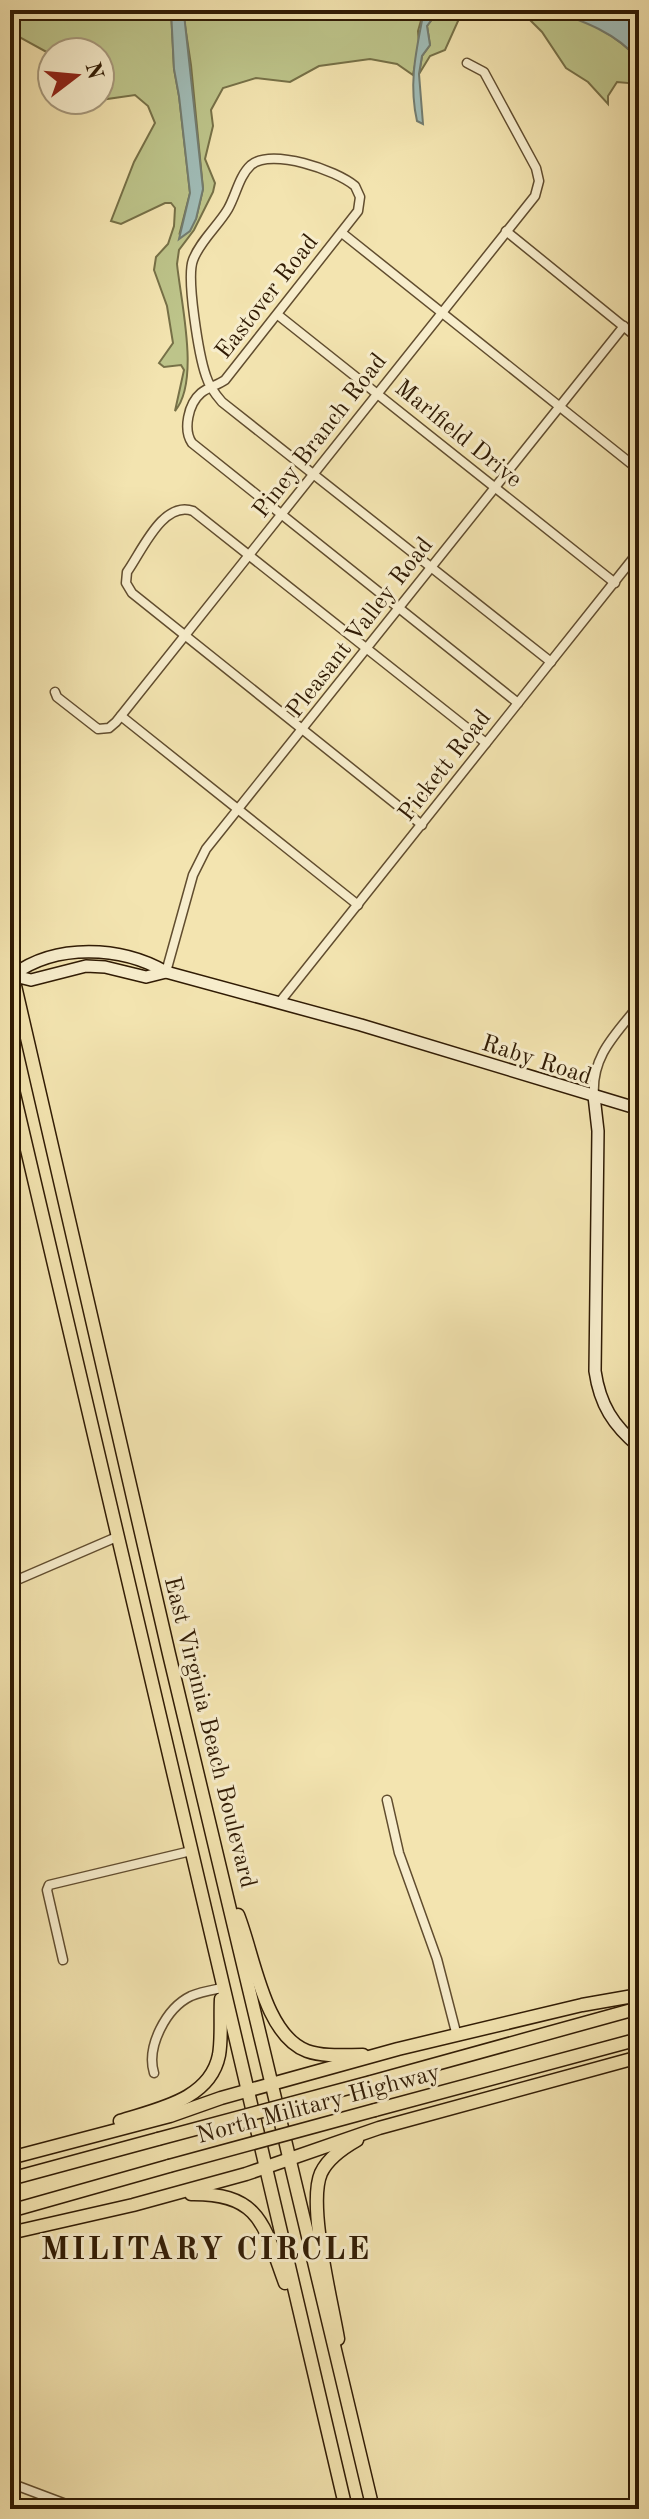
<svg xmlns="http://www.w3.org/2000/svg" width="649" height="2519" font-family="'Old Standard TT',serif">
  <style>
    .green { fill: #bdc48a; stroke: #767047; stroke-width: 2 }
    .water { fill: #a0bcb7; stroke: #737c6f; stroke-width: 2 }
    .lines { fill: none; stroke-linecap: round; stroke-linejoin: round }
    .street-casing { stroke: #614d2f; stroke-width: 11 }
    .secondary-casing { stroke: #301b04; stroke-width: 14 }
    .primary-casing { stroke: #301b04; stroke-width: 15 }
    .street { stroke: #f7edcc; stroke-width: 8 }
    .secondary { stroke: #f7edcc; stroke-width: 11 }
    .primary { stroke: #f3e4b0; stroke-width: 12 }
    .primary-bridge-casing { stroke: #301b04; stroke-width: 15; stroke-linecap: butt }
    .primary-bridge { stroke: #f3e4b0; stroke-width: 12 }
    .labels { text-anchor: middle; stroke-width: 6; stroke-linejoin: round; paint-order: stroke }
    .street-label { font-size: 24px; fill: #301b04; stroke: #f7edcc }
    .district-label { font-size: 32px; font-weight: bold; letter-spacing: 2px; fill: #301b04; stroke: #f7edcc }
  </style>
  <rect width="100%" height="100%" fill="#f3e4b0"/>
  <filter id="stains"><feTurbulence type="fractalNoise" baseFrequency=".0025" numOctaves="4"/><feColorMatrix values="0 0 0 0 .2 0 0 0 0 .09 0 0 0 0 .02 0 0 0 .5 -.17"/></filter>
  <radialGradient id="worn" r=".72"><stop offset=".6" stop-color="#630" stop-opacity="0"/><stop offset="1" stop-color="#630" stop-opacity=".3"/></radialGradient>
  <g class="green">
    <path d="M10,10h161l3,59 5,27 11,97 -10,39 16,-13 7,-30 -12,-124 -7,-46 2,-8c16,2 27,-1 43,-1 65,2 130,0 195,0l-6,21 1,14 -6,30 -16,-11 -27,-5 -51,7 -29,16 -34,-4 -33,10 -12,22 2,16 -8,33 10,24 -2,9 -19,38 -15,20 -2,14c4,39 23,117 -2,147l9,-41 -3,-5 -17,2 -5,-4 14,-20 -6,-37 -13,-36 2,-13 12,-13 6,-18 1,-18 -4,-5h-6l-44,21 -10,-3 23,-59 21,-39 -7,-17 -13,-11 -35,5v-48h-48v3l-42,-23z"/>
    <polygon points="439,10 463,10 445,50 430,56 419,74 422,56 430,45 427,26"/>
    <path d="M520,10c10,0 22,-2 32,0 30,7 67,26 87,50v24l-22,-2 -9,14v8l-20,-22 -22,-14 -24,-36z"/>
  </g>
  <g class="water">
    <polygon points="171,10 209,10 198,14 187,11 184,14 203,189 196,219 190,231 179,239 190,193 179,96 174,69"/>
    <path d="M424,10h15l-12,16 3,19 -8,11 -3,18 4,50 -6,-3c-9,-40 0,-73 7,-111z"/>
    <path d="M551,10h88v50c-22,-27 -56,-39 -88,-50z"/>
  </g>
  <g class="lines">
    <defs>
      <g id="street">
        <polyline points="506,231 639,339"/>
        <polyline points="342,233 639,470"/>
        <polyline points="278,315 615,583"/>
        <polyline points="55,692 57,697 98,729 109,728 116,722 535,196 539,181 536,168 484,72 467,63"/>
        <path d="M518,703l-326,-260c-9,-13 -4,-39 9,-50 7,-6 17,-8 24,-13l133,-169 2,-14 -5,-11c-19,-16 -83,-38 -104,-21 -12,11 -15,30 -23,44 -10,17 -28,32 -35,51 -7,18 6,96 13,116 3,10 9,18 16,26l329,260"/>
        <polyline points="121,716 358,905"/>
        <path d="M422,825l-290,-232 -6,-10 1,-11c15,-21 36,-72 66,-61l293,232"/>
        <polyline points="166,972 193,875 206,849 624,326"/>
        <polyline points="279,1003 639,551"/>
        <path d="M594,1096c-3,-40 22,-62 45,-91"/>
        <polyline points="10,1583 119,1536"/>
        <polyline points="387,1800 399,1853 437,1959 457,2036"/>
        <polyline points="63,1960 47,1890 49,1885 191,1851"/>
        <path d="M154,2073c-8,-26 12,-65 37,-77 9,-4 21,-6 31,-8"/>
        <polyline points="10,2483 79,2509"/>
      </g>
      <g id="secondary">
        <polyline points="11,975 31,980 86,966 105,967 146,977 166,972"/>
        <path d="M13,975c43,-32 108,-29 153,-3l195,53 278,84"/>
        <path d="M594,1096l4,35 -3,240c5,34 18,54 44,76"/>
      </g>
      <g id="primary">
        <polyline points="10,964 169,1654 373,2509"/>
        <polyline points="10,1077 346,2509"/>
        <path d="M238,1915c16,40 26,120 69,136 17,6 38,4 56,4"/>
        <polyline points="371,2082 639,2008"/>
        <polyline points="375,2110 639,2039"/>
        <path d="M120,2121c37,-12 90,-21 99,-66 3,-17 1,-38 2,-56"/>
        <polyline points="10,2158 170,2116 221,2098 398,2049 582,2005 639,1995"/>
        <polyline points="10,2179 158,2139"/>
        <path d="M191,2194c70,-1 73,32 94,89"/>
        <polyline points="10,2211 169,2166"/>
        <polyline points="10,2233 133,2205 246,2174 379,2128 639,2057"/>
        <path d="M338,2339c-6,-37 -31,-134 -17,-166 7,-15 22,-25 36,-33"/>
      </g>
    </defs>
    <use href="#street" class="street-casing"/>
    <use href="#secondary" class="secondary-casing"/>
    <use href="#primary" class="primary-casing"/>
    <use href="#street" class="street"/>
    <use href="#secondary" class="secondary"/>
    <use href="#primary" class="primary"/>
    <defs>
      <g id="primary-bridge">
        <polyline points="158,2139 371,2082"/>
        <polyline points="169,2166 375,2110"/>
      </g>
    </defs>
    <use href="#primary-bridge" class="primary-bridge-casing"/>
    <use href="#primary-bridge" class="primary-bridge"/>
  </g>
  <g class="labels">
    <g class="street-label">
      <text transform="translate(266 296) rotate(-52)" y="8">Eastover Road</text>
      <text transform="translate(459 433) rotate(39)" y="8">Marlfield Drive</text>
      <text transform="translate(319 435) rotate(-52)" y="8">Piney Branch Road</text>
      <text transform="translate(359 627) rotate(-52)" y="8">Pleasant Valley Road</text>
      <text transform="translate(444 765) rotate(-52)" y="8">Pickett Road</text>
      <text transform="translate(537 1059) rotate(18)" y="8">Raby Road</text>
      <text transform="translate(211 1732) rotate(76)" y="8">East Virginia Beach Boulevard</text>
      <text transform="translate(318 2103) rotate(-15)" y="8">North Military Highway</text>
    </g>
    <g class="district-label">
      <text x="206" y="2259">MILITARY CIRCLE</text>
    </g>
  </g>
  <rect width="649" height="2519" fill="none" stroke="#f3e4b0" stroke-width="40"/>
  <rect x="12" y="12" width="625" height="2495" fill="none" stroke="#301b04" stroke-width="4"/>
  <rect x="20" y="20" width="609" height="2479" fill="none" stroke="#301b04" stroke-width="2"/>
  <g transform="translate(76 76) rotate(74)"><circle r="38" fill="#f7edcc" stroke="#a7997c" stroke-width="2"/>
  <path d="M0-6L14 30L0 20L-14 30Z" fill="#8f2418"/>
  <text y="-12" font-size="22" font-weight="bold" text-anchor="middle" fill="#301b04">N</text>
  </g>
  <rect width="100%" height="100%" filter="url(#stains)"/>
  <rect width="100%" height="100%" fill="url(#worn)"/>
</svg>
